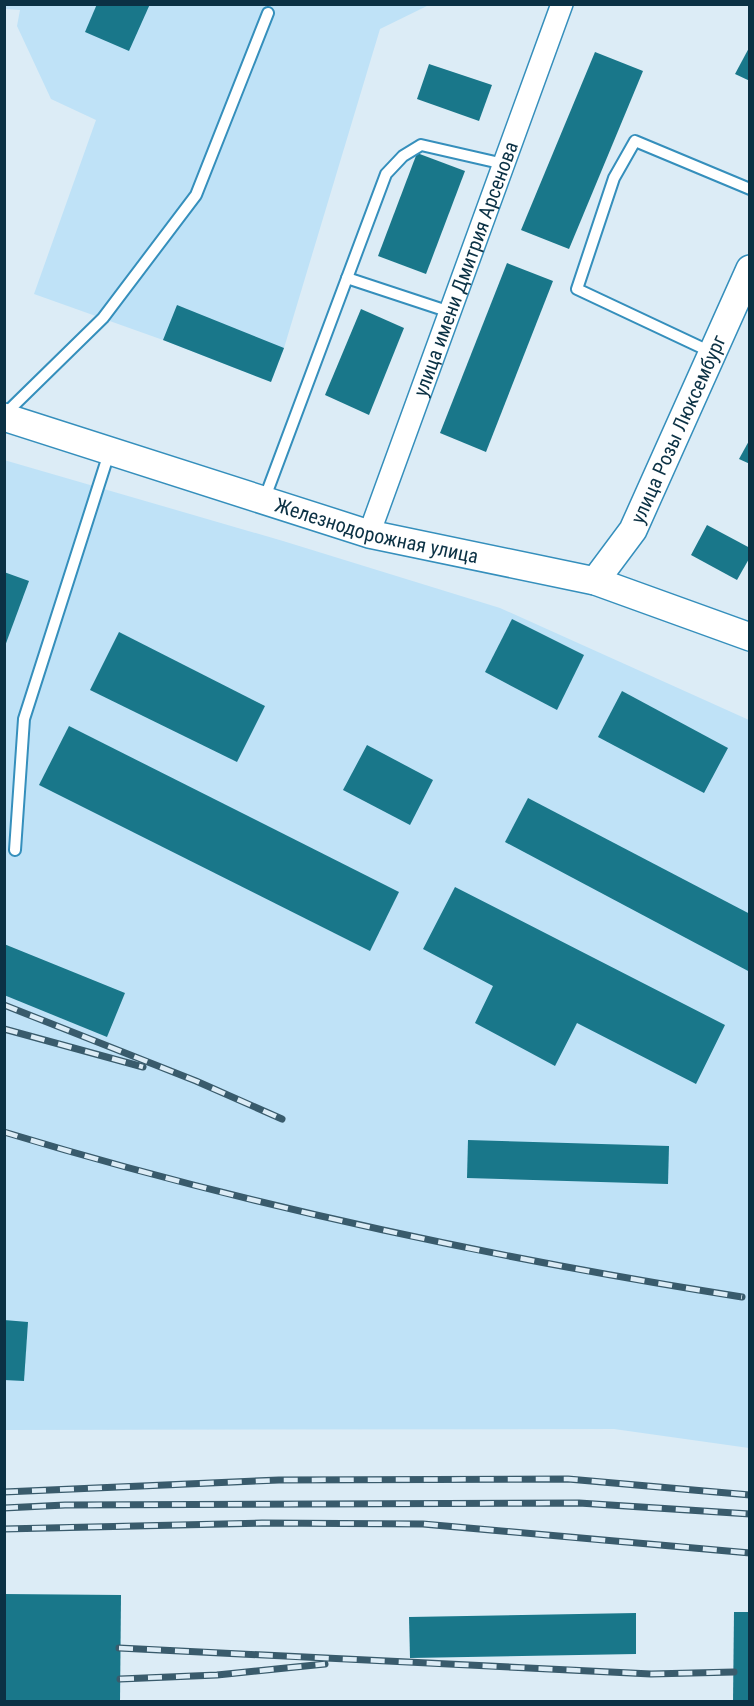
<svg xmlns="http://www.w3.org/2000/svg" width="754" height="1706" font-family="'Roboto Condensed',sans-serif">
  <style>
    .built { fill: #bfe2f7 }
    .building { fill: #19778a }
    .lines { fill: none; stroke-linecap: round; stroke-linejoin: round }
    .service-casing { stroke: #358fbc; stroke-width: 14 }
    .minor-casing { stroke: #358fbc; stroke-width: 24 }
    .tertiary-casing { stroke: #358fbc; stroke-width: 30 }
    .service { stroke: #fff; stroke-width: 10 }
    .minor { stroke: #fff; stroke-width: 21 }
    .tertiary { stroke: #fff; stroke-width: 27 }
    .rail-casing { stroke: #395b6c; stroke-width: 7 }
    .rail { stroke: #dcecf6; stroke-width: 4.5; stroke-dasharray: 14; stroke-linecap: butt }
    .labels { text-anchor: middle; stroke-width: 6; stroke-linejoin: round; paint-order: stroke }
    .street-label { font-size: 20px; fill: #0b3144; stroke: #dcecf6 }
  </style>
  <rect width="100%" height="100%" fill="#dcecf6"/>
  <g class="built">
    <polygon points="5,4 429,5 380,29 284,348 271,382 163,340 34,294 96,120 51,99 17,26 20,10 5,9"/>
    <polygon points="4,460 283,541 500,608 749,720 749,1448 614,1429 5,1430"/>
  </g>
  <g class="building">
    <polygon points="97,4 150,4 129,51 85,32"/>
    <polygon points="750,46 750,81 735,74"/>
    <polygon points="595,52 643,71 569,249 521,230"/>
    <polygon points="429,64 492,85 479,121 417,99"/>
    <polygon points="417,153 465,171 426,274 378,256"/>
    <polygon points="507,263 553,281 486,452 440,433"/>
    <polygon points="177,305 284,348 271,382 163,340"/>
    <polygon points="361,309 404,328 369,415 325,395"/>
    <polygon points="750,439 750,464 739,459"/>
    <polygon points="707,525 750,548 750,557 737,580 691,555"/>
    <polygon points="4,572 29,581 5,646 4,646"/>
    <polygon points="512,619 584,655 557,710 485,672"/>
    <polygon points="119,632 265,706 237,762 90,690"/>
    <polygon points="622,691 728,748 704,793 598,737"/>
    <polygon points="69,726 399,892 370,951 39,785"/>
    <polygon points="367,745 433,780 410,825 343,790"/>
    <polygon points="528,798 750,914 750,972 505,842"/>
    <polygon points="455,887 725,1025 696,1084 577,1023 555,1066 475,1023 493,986 423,949"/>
    <polygon points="4,944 125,993 107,1037 4,995"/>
    <polygon points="468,1140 669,1146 668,1184 467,1178"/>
    <polygon points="4,1320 28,1322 24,1381 4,1380"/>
    <polygon points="4,1594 121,1595 120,1702 4,1702"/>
    <polygon points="734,1612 750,1612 750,1702 733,1702"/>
    <polygon points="636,1613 636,1654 410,1658 409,1617"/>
  </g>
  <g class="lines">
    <defs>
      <g id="service">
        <polyline points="347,278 450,312"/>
        <polyline points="711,352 577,289 614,178 635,141 750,189"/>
        <polyline points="4,415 103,318 196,195 268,13"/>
        <polyline points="264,500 386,174 403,156 421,145 504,164"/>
        <polyline points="15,850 24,719 110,450"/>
      </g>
      <g id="minor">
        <path id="s1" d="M369,534l193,-530"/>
      </g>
      <g id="tertiary">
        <path id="s2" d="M4,417l365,117 226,47 155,56"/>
        <path id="s3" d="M595,581l38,-51 117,-261"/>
      </g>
    </defs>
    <use href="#service" class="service-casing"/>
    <use href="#minor" class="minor-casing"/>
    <use href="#tertiary" class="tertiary-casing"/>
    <use href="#service" class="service"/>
    <use href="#minor" class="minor"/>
    <use href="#tertiary" class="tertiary"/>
    <defs>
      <g id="rail">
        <polyline points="4,1005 196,1081 282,1119"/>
        <polyline points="4,1029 143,1067"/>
        <path d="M4,1132c241,73 490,126 738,165"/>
        <polyline points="4,1492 279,1480 568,1479 750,1495"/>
        <polyline points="4,1508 65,1505 579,1503 750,1514"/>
        <polyline points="4,1529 262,1523 423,1524 750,1553"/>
        <polyline points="119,1648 651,1674 734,1672"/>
        <polyline points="120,1679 217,1675 325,1664"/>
      </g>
    </defs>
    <use href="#rail" class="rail-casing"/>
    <use href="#rail" class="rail"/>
  </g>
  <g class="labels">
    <g class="street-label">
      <text dy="7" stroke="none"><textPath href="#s1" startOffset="282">улица имени Дмитрия Арсенова</textPath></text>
      <text dy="7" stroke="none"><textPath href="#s3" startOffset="174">улица Розы Люксембург</textPath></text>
      <text dy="7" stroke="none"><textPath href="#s2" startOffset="390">Железнодорожная улица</textPath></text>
    </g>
  </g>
  <rect width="754" height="1706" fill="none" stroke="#0b3144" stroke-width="12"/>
</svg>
